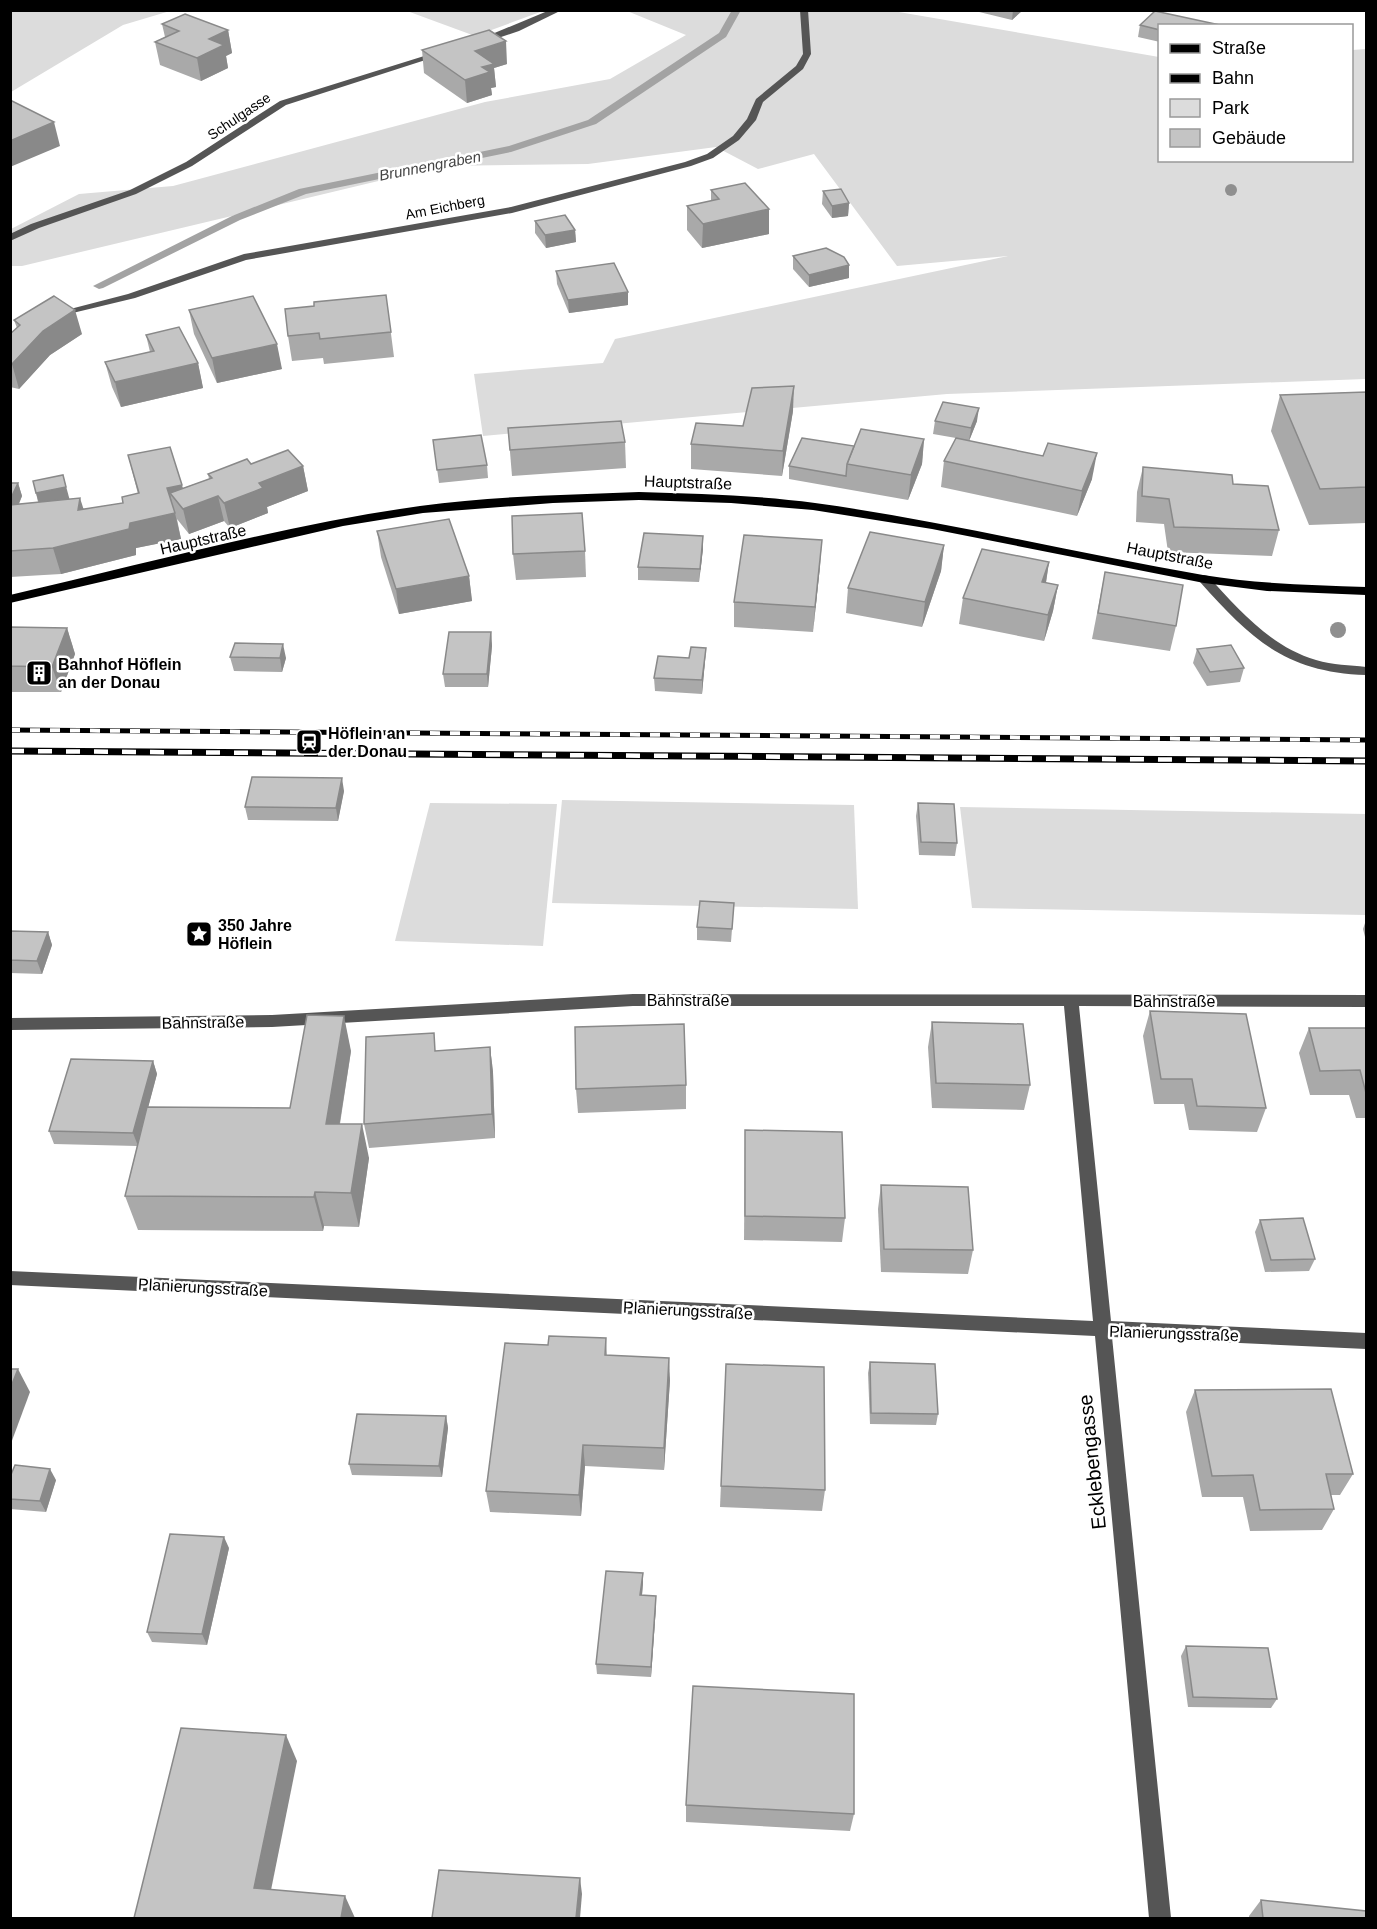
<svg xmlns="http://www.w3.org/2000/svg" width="1377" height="1929" font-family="Arial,sans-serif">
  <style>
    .green { fill: #dcdcdc }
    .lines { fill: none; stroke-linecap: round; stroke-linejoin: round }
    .stream { fill: #a3a3a3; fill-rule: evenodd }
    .minor { fill: #555; fill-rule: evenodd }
    .major { fill: #000; fill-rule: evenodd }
    .rail-far1-casing { stroke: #000; stroke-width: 5 }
    .rail-casing { stroke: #000; stroke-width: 7 }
    .rail-far1 { stroke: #fff; stroke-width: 4; stroke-dasharray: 10; stroke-linecap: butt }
    .rail { stroke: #fff; stroke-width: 4.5; stroke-dasharray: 14; stroke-linecap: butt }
    .tree { fill: #8f8f8f }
    .wall { fill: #a9a9a9 }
    .shaded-wall { fill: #898989 }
    .building { fill: #c4c4c4; stroke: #898989; stroke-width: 1.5 }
    .labels { text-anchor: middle; stroke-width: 5; stroke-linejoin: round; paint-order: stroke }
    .far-street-label { font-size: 14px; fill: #000; stroke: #fff }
    .far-water-label { font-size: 15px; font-style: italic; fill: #444; stroke: #fff }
    .street-label { font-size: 16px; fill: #000; stroke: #fff }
    .poi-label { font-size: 16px; font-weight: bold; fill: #000; stroke: #fff; text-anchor: start }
    .near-street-label { font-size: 20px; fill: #000; stroke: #fff }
  </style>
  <rect width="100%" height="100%" fill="#fff"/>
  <g class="green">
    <polygon points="10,11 11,10 170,11 123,25 11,92"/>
    <polygon points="407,11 543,11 475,36"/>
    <polygon points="627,11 893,11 1159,57 1160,160 1352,160 1352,50 1366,49 1366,379 947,394 483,436 474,374 603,363 615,339 1008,256 897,266 814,154 758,169 716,147 588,164 441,166 22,266 11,266 11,229 79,194 173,186 485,102 610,79 686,35"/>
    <polygon points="562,800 854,805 858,909 552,903"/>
    <polygon points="430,803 557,804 543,946 395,941"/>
    <polygon points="960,807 1366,814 1366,915 972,908"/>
  </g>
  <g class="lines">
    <polygon class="stream" points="732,10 741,10 726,37 596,124 511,152 306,194 240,220 103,288 99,289 93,286 232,216 299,189 509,146 588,120 719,33"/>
    <g class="minor">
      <polygon points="550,10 562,10 519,31 477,45 473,42"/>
      <polygon points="800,10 808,10 811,54 803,69 763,102 756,120 739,140 713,158 691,166 512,213 246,260 135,298 56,317 51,314 128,294 244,254 511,207 685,162 707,154 733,136 747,119 756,99 796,66 803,54"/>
      <polygon points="437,52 444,54 286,105 192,166 136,194 39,228 10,241 10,234 31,224 130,190 186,162 280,101"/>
      <path d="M1204,575l4,1c31,34 63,71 108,84 17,5 34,5 50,7v8c-81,-3 -115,-36 -166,-93l-2,-3 2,-3z"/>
      <polygon points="633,994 1366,995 1366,1007 1079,1006 1111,1321 1366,1333 1366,1349 1112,1337 1171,1918 1149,1918 1095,1336 10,1285 10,1271 1093,1321 1064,1006 633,1006 272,1027 10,1030 10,1018 272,1015"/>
    </g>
    <path class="major" d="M639,492c59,2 118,3 176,11 131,18 259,50 388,72 54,9 109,10 163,12v8l-99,-4 -63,-8 -272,-54 -119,-19 -82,-7 -92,-3 -86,3 -130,10 -80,13 -333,77v-8c135,-31 274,-70 410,-89 72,-10 147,-11 219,-14z"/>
    <defs>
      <polyline id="rail-far1" points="10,730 1366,740"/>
      <polyline id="rail" points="10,751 1366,761"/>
    </defs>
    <use href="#rail-far1" class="rail-far1-casing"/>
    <use href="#rail" class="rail-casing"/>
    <use href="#rail-far1" class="rail-far1"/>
    <use href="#rail" class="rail"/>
  </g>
  <g class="tree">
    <circle cx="1231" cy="190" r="6"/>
    <circle cx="1338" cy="630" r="8"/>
  </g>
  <g class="wall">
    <polygon points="971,10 1023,10 1012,20"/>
    <polygon points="162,24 228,30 232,53 226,56 228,68 201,81 160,65 155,42 165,37"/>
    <polygon points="1140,25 1160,26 1160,42 1138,37"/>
    <polygon points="422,50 507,64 494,68 496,87 491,88 492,95 467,103 424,73"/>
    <polygon points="711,190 769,234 702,248 687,230 687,206 711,201"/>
    <polygon points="823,191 849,203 848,216 832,218 822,204"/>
    <polygon points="535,221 575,230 576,242 546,248 535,233"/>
    <polygon points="793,256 849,278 809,287 793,269"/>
    <polygon points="556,271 628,305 569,313 557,284"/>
    <polygon points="386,295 394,357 324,364 323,358 292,361 288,336 314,306"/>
    <polygon points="189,310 282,369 217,383 194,334"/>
    <polygon points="14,320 82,334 50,355 19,389 10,387 10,334 17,328"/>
    <polygon points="146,335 198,363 203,388 121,407 112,387 105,362 150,352"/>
    <polygon points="1366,392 1366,523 1309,525 1271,431 1280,395"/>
    <polygon points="793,411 782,476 691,469 691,444"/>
    <polygon points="935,421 977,421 969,441 1092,479 1077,516 941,487 944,461 956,438 933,434"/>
    <polygon points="508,428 625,442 626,468 512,476"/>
    <polygon points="924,439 922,464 908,500 789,479 789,466 854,446"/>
    <polygon points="433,440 487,465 488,478 439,483"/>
    <polygon points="128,455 183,488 209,479 208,474 251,464 303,466 308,491 267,507 268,513 230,528 224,521 189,534 177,519 181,539 136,548 136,555 61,574 10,577 10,483 18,483 22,496 19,504 38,502 36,493 70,499 84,509 123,503 138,494"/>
    <polygon points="1143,467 1233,484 1279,530 1272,556 1168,552 1164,524 1136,522 1137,492"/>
    <polygon points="377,531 469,576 472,601 399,614 381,557"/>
    <polygon points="703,536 703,549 699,582 638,580 638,567"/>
    <polygon points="944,545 941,571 922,627 846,613 848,588"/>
    <polygon points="585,551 586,577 516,580 513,554"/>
    <polygon points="1049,562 1046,583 1058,585 1053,611 1044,641 959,624 963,598"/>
    <polygon points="820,566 813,632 734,627 734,602"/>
    <polygon points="1105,572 1176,626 1170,651 1092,639"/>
    <polygon points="10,627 67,628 75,654 61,692 10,692"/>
    <polygon points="491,632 492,646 488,687 445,687 443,674"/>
    <polygon points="706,648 705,661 702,694 655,691 654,678"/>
    <polygon points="1197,649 1244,668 1240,682 1207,686 1193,663"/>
    <polygon points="230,657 286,658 282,672 234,671"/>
    <polygon points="344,791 338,821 248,820 245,807"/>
    <polygon points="918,803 957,843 955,856 919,855 916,816"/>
    <polygon points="734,903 731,942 697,940 697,927"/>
    <polygon points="1366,920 1366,941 1363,929"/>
    <polygon points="10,931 48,932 52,945 42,974 10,973"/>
    <polygon points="1150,1011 1266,1108 1257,1132 1189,1130 1184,1104 1154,1104 1143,1036"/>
    <polygon points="932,1022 1030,1085 1024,1110 932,1108 928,1047"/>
    <polygon points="1309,1028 1366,1028 1366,1118 1356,1118 1349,1095 1310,1095 1299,1053"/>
    <polygon points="490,1047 493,1072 495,1138 369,1148 364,1124"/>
    <polygon points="351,1051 340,1124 369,1158 359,1227 324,1226 323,1231 138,1230 125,1196 137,1146 54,1144 49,1131 153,1061 157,1074 148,1107 290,1108"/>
    <polygon points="686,1085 686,1109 578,1113 576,1089"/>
    <polygon points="745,1130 845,1218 842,1242 744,1240"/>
    <polygon points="881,1185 973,1250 968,1274 881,1272 878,1209"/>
    <polygon points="1260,1220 1315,1259 1309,1271 1265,1272 1255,1232"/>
    <polygon points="606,1338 607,1355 670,1380 664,1470 585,1466 581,1516 490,1512 486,1491 548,1345"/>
    <polygon points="870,1362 938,1414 936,1425 870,1424 868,1373"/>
    <polygon points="726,1364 825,1490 822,1511 720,1507"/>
    <polygon points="1195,1390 1353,1474 1340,1495 1331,1495 1334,1509 1322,1530 1250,1531 1243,1497 1202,1497 1186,1412"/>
    <polygon points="446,1416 448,1428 442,1477 352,1475 349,1464"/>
    <polygon points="10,1477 56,1480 46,1512 10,1509"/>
    <polygon points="229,1548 207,1645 152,1642 147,1632"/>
    <polygon points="643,1583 642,1595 656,1596 656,1606 651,1677 597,1674 596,1664"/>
    <polygon points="1186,1646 1277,1699 1271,1708 1188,1707 1181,1656"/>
    <polygon points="686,1805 854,1814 850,1831 686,1822"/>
    <polygon points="1261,1900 1366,1918 1249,1918 1249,1916"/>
  </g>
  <g class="shaded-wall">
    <polygon points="1013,10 1023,10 1012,20"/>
    <polygon points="228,30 232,53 226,56 228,68 201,81 197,58 209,39"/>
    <polygon points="506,41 507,64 494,68 496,87 491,88 492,95 467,103 465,80 475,51"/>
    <polygon points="54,122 60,146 10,167 10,141"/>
    <polygon points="849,203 848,216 832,218 832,206"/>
    <polygon points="769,209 769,234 702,248 703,224"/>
    <polygon points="575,230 576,242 546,248 545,235"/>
    <polygon points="849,265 849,278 809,287 809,275"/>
    <polygon points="628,292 628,305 569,313 568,300"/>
    <polygon points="75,310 82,334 50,355 19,389 12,364 43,331"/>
    <polygon points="277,344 282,369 217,383 212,358"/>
    <polygon points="198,363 203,388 121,407 115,382"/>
    <polygon points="794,386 793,411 782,476 783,451"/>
    <polygon points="979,408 977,421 969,441 971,428"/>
    <polygon points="924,439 922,464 908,500 911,475"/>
    <polygon points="1097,453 1092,479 1077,516 1082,491"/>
    <polygon points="303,466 308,491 267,507 268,513 230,528 224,503 259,483"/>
    <polygon points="63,475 70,501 40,507 36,493"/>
    <polygon points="18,483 22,496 12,519 10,514 10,500"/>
    <polygon points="182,485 188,507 218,496 224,521 189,534 183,509 170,493 174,513 167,488"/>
    <polygon points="80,498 88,523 78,510"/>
    <polygon points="175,513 181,539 136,548 136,555 61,574 53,548 130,523"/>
    <polygon points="703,536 703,549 699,582 700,569"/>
    <polygon points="822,540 820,566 813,632 815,607"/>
    <polygon points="944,545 941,571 922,627 925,602"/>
    <polygon points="1049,562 1045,588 1042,582"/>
    <polygon points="469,576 472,601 399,614 396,589"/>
    <polygon points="1058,585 1053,611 1044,641 1048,615"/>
    <polygon points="67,628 75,654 61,692 52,667"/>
    <polygon points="491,632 492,646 488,687 487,674"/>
    <polygon points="283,644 286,658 282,672 280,658"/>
    <polygon points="706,648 705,661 702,694 702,680"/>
    <polygon points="342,778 344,791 338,821 336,808"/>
    <polygon points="48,932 52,945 42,974 37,961"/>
    <polygon points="344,1016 351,1051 334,1159 326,1124"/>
    <polygon points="490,1047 493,1072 495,1138 492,1114"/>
    <polygon points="153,1061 157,1074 138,1146 133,1133"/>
    <polygon points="362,1124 369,1158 359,1227 351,1193"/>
    <polygon points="315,1192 324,1226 323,1231 314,1197"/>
    <polygon points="669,1358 670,1380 664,1470 664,1448"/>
    <polygon points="18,1369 30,1392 10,1446 10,1389"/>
    <polygon points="446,1416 448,1428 442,1477 439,1466"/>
    <polygon points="583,1445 585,1466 581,1516 579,1495"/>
    <polygon points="50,1469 56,1480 46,1512 40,1501"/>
    <polygon points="224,1537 229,1548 207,1645 202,1634"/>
    <polygon points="643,1573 643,1583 641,1606 640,1595"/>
    <polygon points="656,1596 656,1606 651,1677 651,1667"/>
    <polygon points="286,1735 297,1761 267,1910 254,1888"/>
    <polygon points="580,1878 582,1894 580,1918 576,1918"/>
    <polygon points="345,1896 355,1918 341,1918"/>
  </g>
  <g class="building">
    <polygon points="1155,11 1220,25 1160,26 1160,30 1140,25"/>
    <polygon points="185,14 228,30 209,39 224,45 197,58 155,42 179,31 162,24"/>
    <polygon points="489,30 506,41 475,51 494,64 482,67 490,72 465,80 422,50"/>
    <polygon points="10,100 54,122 10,141"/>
    <polygon points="745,183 769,209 703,224 687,206 719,199 711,190"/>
    <polygon points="841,189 849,203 832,206 823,191"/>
    <polygon points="565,215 575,230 545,235 535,221"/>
    <polygon points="826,248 844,257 849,265 809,275 793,256"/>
    <polygon points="614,263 628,292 568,300 556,271"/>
    <polygon points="386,295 391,332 320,339 319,333 288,336 285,309 314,306 314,302"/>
    <polygon points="54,296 75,310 43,331 12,364 10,364 10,334 20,325 14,320"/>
    <polygon points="253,296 277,344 212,358 189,310"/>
    <polygon points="179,327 198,363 115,382 105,362 154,351 146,335"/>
    <polygon points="794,386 783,451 691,444 696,423 743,426 752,388"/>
    <polygon points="1366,392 1366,487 1320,489 1280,395"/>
    <polygon points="943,402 979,408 971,428 935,421"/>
    <polygon points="621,421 625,442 510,450 508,428"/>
    <polygon points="861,429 924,439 911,475 847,464"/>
    <polygon points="481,435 487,465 437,470 433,440"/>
    <polygon points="802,438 854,446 847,464 846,476 789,466"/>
    <polygon points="956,438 1043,456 1048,443 1097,453 1082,491 944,461"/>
    <polygon points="170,447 182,485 167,488 175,513 130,523 129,529 53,548 10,551 10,505 80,498 78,510 123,503 122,497 139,493 128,455"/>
    <polygon points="288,450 303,466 259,483 263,488 224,503 218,496 183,509 170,493 212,478 208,474 247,459 251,464"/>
    <polygon points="1143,467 1232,475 1233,484 1268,486 1279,530 1174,527 1169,499 1142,496"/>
    <polygon points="63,475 66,487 36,493 33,481"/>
    <polygon points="10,483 18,483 10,500"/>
    <polygon points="582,513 585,551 513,554 512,516"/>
    <polygon points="449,519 469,576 396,589 377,531"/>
    <polygon points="870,532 944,545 925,602 848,588"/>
    <polygon points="644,533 703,536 700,569 638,567"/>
    <polygon points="744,535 822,540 815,607 734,602"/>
    <polygon points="982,549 1049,562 1042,582 1058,585 1048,615 963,598"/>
    <polygon points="1105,572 1183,585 1176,626 1098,613"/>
    <polygon points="10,627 67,628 52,667 10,666"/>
    <polygon points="449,632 491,632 487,674 443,674"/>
    <polygon points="235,643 283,644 280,658 230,657"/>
    <polygon points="1231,645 1244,668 1210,672 1197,649"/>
    <polygon points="691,647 706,648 702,680 654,678 658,656 689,658"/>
    <polygon points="252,777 342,778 336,808 245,807"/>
    <polygon points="918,803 954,804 957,843 921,842"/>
    <polygon points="700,901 734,903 732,929 697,927"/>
    <polygon points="10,931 48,932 37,961 10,960"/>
    <polygon points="1150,1011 1246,1014 1266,1108 1197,1106 1192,1079 1161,1079"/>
    <polygon points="307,1015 344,1016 326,1124 362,1124 351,1193 315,1192 314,1197 125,1196 147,1107 290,1108"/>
    <polygon points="932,1022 1023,1024 1030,1085 936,1083"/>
    <polygon points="684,1024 686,1085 576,1089 575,1027"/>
    <polygon points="1309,1028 1366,1028 1366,1093 1360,1070 1320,1071"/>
    <polygon points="434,1033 435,1051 490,1047 492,1114 364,1124 366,1037"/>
    <polygon points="71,1059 153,1061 133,1133 49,1131"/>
    <polygon points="745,1130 842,1132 845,1218 745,1216"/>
    <polygon points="881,1185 968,1187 973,1250 884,1249"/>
    <polygon points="1303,1218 1315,1259 1271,1260 1260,1220"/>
    <polygon points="549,1336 606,1338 605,1355 669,1358 664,1448 583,1445 579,1495 486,1491 505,1343 548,1345"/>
    <polygon points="870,1362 935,1364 938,1414 871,1413"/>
    <polygon points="726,1364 824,1367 825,1490 721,1486"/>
    <polygon points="10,1369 18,1369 10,1389"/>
    <polygon points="1331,1389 1353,1474 1326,1474 1334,1509 1260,1510 1253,1475 1212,1476 1195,1390"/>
    <polygon points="357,1414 446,1416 439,1466 349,1464"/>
    <polygon points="15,1465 50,1469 40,1501 10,1499 10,1477"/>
    <polygon points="170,1534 224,1537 202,1634 147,1632"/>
    <polygon points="606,1571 643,1573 640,1595 656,1596 651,1667 596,1664"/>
    <polygon points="1186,1646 1268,1648 1277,1699 1193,1697"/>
    <polygon points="693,1686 854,1694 854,1814 686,1805"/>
    <polygon points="181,1728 286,1735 254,1888 345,1896 341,1918 134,1918"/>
    <polygon points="439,1870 580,1878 576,1918 432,1918"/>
    <polygon points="1261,1900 1366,1911 1366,1918 1263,1918"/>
  </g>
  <defs>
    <symbol id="building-square" viewBox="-11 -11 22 22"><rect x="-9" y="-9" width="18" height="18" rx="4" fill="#000" stroke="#fff"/><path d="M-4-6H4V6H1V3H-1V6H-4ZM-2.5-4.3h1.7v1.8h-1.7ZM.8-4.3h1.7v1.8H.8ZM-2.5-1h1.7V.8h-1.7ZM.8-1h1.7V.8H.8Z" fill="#fff"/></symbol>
    <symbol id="station-square" viewBox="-11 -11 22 22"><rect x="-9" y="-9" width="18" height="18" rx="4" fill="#000" stroke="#fff"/><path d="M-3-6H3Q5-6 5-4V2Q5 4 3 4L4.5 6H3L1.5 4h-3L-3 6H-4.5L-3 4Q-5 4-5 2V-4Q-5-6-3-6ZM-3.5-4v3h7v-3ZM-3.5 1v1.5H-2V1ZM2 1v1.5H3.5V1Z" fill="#fff"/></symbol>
    <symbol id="sight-square" viewBox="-11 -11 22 22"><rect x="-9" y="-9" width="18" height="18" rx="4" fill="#000" stroke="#fff"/><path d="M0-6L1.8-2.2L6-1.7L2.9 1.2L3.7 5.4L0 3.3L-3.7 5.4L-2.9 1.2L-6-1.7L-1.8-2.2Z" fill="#fff"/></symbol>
  </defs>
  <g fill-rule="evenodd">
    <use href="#building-square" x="24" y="658" width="30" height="30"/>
    <use href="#station-square" x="294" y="727" width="30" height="30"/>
    <use href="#sight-square" x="184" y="919" width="30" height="30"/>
  </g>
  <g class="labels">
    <g class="far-street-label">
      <text transform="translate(239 116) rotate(-34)" y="5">Schulgasse</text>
      <text transform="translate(445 207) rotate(-11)" y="5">Am Eichberg</text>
    </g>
    <g class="far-water-label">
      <text transform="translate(430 166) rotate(-11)" y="5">Brunnengraben</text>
    </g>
    <g class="street-label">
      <text transform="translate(688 482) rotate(2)" y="6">Hauptstraße</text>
      <text transform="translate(203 539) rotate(-13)" y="6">Hauptstraße</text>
      <text transform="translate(1170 555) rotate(11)" y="6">Hauptstraße</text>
      <text x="688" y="1006">Bahnstraße</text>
      <text x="1174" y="1007">Bahnstraße</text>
      <text transform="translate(203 1022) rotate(-1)" y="6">Bahnstraße</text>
      <text transform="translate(203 1287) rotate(3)" y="6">Planierungsstraße</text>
      <text transform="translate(688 1310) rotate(3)" y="6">Planierungsstraße</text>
      <text transform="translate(1174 1333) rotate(2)" y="6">Planierungsstraße</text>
    </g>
    <g class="poi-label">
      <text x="58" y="670">Bahnhof Höflein<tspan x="58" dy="18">an der Donau</tspan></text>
      <text x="328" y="739">Höflein an<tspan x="328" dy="18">der Donau</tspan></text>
      <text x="218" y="931">350 Jahre<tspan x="218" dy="18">Höflein</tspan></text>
    </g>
    <g class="near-street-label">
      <text transform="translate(1092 1462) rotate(-96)" y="7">Ecklebengasse</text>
    </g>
  </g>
  <rect width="1377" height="1929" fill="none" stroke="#000000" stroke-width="24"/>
  <rect x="1158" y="24" width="195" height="138" fill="#ffffff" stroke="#999999" stroke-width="1.5"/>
  <rect x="1170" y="44" width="30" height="9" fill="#000000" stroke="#999999" stroke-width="1.5"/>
  <text x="1212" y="54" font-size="18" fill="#000000">Straße</text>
  <rect x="1170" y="74" width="30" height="9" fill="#000000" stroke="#999999" stroke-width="1.5"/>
  <text x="1212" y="84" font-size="18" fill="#000000">Bahn</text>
  <rect x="1170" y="99" width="30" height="18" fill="#dcdcdc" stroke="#999999" stroke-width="1.5"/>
  <text x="1212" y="114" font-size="18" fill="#000000">Park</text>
  <rect x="1170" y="129" width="30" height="18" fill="#c4c4c4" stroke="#999999" stroke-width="1.5"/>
  <text x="1212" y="144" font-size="18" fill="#000000">Gebäude</text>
</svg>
